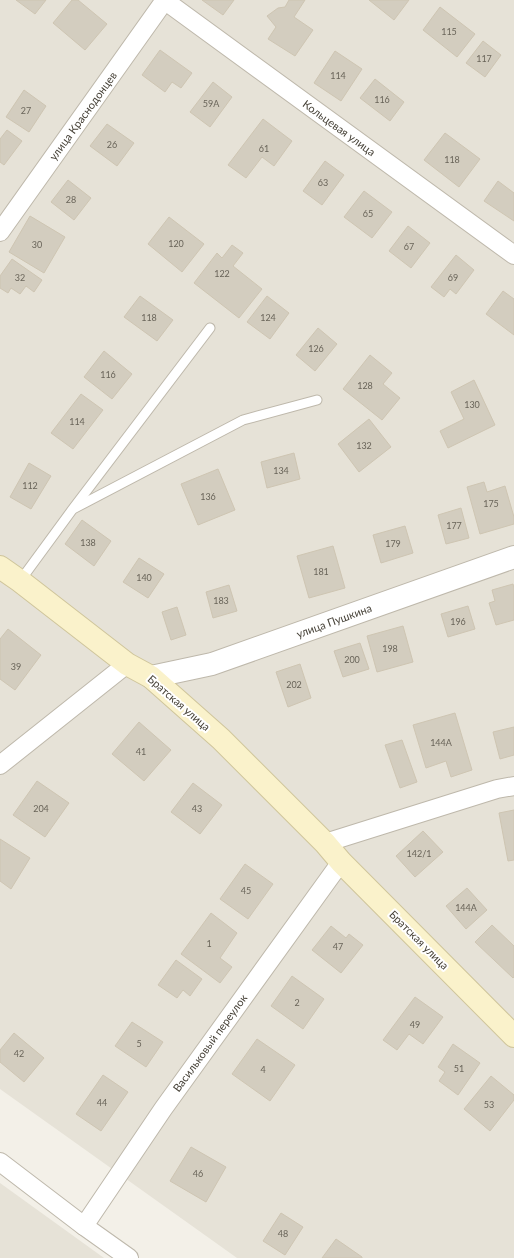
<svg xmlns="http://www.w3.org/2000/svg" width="514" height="1258" font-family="Lato,sans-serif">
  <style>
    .residential { fill: #e6e2d7 }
    .building { fill: #d3cdbf; stroke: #cec5b2 }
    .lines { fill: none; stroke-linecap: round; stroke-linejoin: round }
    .service-casing { stroke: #beb8ab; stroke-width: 11 }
    .minor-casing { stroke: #beb8ab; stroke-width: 20 }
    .tertiary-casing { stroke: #beb8ab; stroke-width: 24 }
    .secondary-casing { stroke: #cfc59b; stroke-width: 24 }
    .service { stroke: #fff; stroke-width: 9 }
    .minor { stroke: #fff; stroke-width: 18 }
    .tertiary { stroke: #fff; stroke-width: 22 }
    .secondary { stroke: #faf2cb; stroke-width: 22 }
    .labels { text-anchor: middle; stroke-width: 4; stroke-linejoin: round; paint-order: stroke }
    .number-label { font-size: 9px; fill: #696459 }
    .street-label { font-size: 11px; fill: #464137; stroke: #fff }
  </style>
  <rect width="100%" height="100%" fill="#f3f0e8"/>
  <g class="residential">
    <polygon points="0,0 514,0 514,1258 237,1258 0,1089"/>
    <polygon points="0,1183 104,1258 0,1258"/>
  </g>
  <g class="building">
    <polygon points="16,0 46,0 35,14"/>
    <polygon points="72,0 78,0 107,24 85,50 53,23"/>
    <polygon points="202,0 234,0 223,15"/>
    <polygon points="289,0 305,0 294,17 313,30 295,56 268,39 276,27 267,16 278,8 285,7"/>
    <polygon points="369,0 409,0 394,20"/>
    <polygon points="440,7 475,34 457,57 423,30"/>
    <polygon points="483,41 501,55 485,77 466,63"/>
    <polygon points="160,50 192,73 181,88 172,82 165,92 142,75"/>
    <polygon points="335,51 362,69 341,101 314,83"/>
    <polygon points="375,79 404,102 390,121 360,98"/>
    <polygon points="213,82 232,97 210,127 190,112"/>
    <polygon points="24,90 46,106 29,132 6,117"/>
    <polygon points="263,119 292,141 274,166 262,157 246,178 228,165"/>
    <polygon points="107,124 134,143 117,166 90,146"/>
    <polygon points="7,130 22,141 4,165 0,162 0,139"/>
    <polygon points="445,133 480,159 459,187 424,160"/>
    <polygon points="325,161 344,175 322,205 303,191"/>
    <polygon points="68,180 91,198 74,220 51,202"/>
    <polygon points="498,181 514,193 514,221 484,201"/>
    <polygon points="364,191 392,212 372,238 344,217"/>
    <polygon points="30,216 65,237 44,273 9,252"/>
    <polygon points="169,217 204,244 182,272 148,244"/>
    <polygon points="408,226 430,243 411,268 389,251"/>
    <polygon points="232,245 243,253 233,266 262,289 239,318 194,283 217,253 222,258"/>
    <polygon points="456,255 474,270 456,294 450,289 444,297 431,287"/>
    <polygon points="12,259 42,280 34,292 26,286 20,294 11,288 8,293 0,288 0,276"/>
    <polygon points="503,291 514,299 514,335 486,314"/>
    <polygon points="140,296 173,320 157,341 124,317"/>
    <polygon points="267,296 289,313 270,339 247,322"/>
    <polygon points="318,328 337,344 315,371 296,355"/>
    <polygon points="104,351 132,374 112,399 84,377"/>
    <polygon points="370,355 392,373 383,384 400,398 382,420 343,389"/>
    <polygon points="474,380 495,425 448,448 440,431 464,419 451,392"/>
    <polygon points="81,394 103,410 73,449 51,433"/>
    <polygon points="369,419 391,447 359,472 338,444"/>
    <polygon points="294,453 300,479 267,488 261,462"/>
    <polygon points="29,463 51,476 31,509 10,497"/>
    <polygon points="218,469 235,510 198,525 181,484"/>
    <polygon points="484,482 487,492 505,486 514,517 514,524 480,534 467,487"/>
    <polygon points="461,508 469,538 446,544 438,515"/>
    <polygon points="82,520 111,541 94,566 65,544"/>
    <polygon points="405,526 413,553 381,563 373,535"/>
    <polygon points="333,546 345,588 309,598 297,556"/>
    <polygon points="139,558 164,574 148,598 123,582"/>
    <polygon points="513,584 514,588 514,620 496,625 489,603 495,601 492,590"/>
    <polygon points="229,585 237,611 213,618 206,592"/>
    <polygon points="468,606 475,629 448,637 441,614"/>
    <polygon points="177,607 186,635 171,640 162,612"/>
    <polygon points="403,626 413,662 377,672 367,636"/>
    <polygon points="8,629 41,655 15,690 0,679 0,639"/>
    <polygon points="360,643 369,669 343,677 334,651"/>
    <polygon points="300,664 311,698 288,707 276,672"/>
    <polygon points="455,713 472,770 451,777 446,761 426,768 413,725"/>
    <polygon points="139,722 171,750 144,781 112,754"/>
    <polygon points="514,727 514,755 500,759 493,732"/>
    <polygon points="402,740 417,782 400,788 385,745"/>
    <polygon points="37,781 69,803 45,837 13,815"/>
    <polygon points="193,783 222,805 200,834 171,812"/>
    <polygon points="514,810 514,860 508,861 499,813"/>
    <polygon points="423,831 443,852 415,877 396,856"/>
    <polygon points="0,839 30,858 11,889 0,881"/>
    <polygon points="245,864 273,884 248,919 220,899"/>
    <polygon points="467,888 487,910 466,929 446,906"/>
    <polygon points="211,913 237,933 220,958 232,967 220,983 181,954"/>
    <polygon points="492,925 514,946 514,977 513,978 475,942"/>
    <polygon points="331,926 346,938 349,934 363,945 341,973 312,950"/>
    <polygon points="176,960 202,979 190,996 183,990 177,998 158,985"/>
    <polygon points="292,976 324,999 303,1029 271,1006"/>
    <polygon points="415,997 443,1017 423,1044 409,1034 397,1050 383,1040"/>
    <polygon points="132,1022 163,1042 146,1067 115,1046"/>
    <polygon points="14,1033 44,1058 24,1082 0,1062 0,1050"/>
    <polygon points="257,1039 295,1065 270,1101 232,1074"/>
    <polygon points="453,1044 480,1063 458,1095 439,1081 445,1072 438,1067"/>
    <polygon points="103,1075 128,1092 101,1131 76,1114"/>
    <polygon points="491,1076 514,1095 514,1100 490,1131 464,1109"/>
    <polygon points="191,1147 226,1167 206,1202 170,1181"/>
    <polygon points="281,1213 303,1227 285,1255 263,1241"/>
    <polygon points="336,1239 362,1257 362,1258 322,1258"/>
  </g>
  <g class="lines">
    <defs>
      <g id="service">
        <polyline points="75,508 243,420 317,400"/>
        <polyline points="20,581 72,510 210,328"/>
      </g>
      <g id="minor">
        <polyline points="164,0 514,255"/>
        <polyline points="0,232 165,0"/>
        <polyline points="0,765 127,664"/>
        <polyline points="325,843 497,789 514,786"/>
        <polyline points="0,1162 84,1226 129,1258"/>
        <polyline points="84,1226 163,1109 341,862"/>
      </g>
      <polyline id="tertiary" points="151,677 212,664 514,557"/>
      <polyline id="secondary" points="0,567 20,581 127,664 151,677 221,739 325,843 341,862 514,1036"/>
    </defs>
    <use href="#service" class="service-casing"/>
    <use href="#minor" class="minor-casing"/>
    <use href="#tertiary" class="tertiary-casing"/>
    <use href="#secondary" class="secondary-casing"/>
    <use href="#service" class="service"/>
    <use href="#minor" class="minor"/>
    <use href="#tertiary" class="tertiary"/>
    <use href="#secondary" class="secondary"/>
  </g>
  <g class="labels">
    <g class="number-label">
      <text x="449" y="35">115</text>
      <text x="484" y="62">117</text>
      <text x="338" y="79">114</text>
      <text x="382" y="103">116</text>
      <text x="211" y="107">59А</text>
      <text x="26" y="114">27</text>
      <text x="112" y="148">26</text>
      <text x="264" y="152">61</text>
      <text x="452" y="163">118</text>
      <text x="323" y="186">63</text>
      <text x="71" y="203">28</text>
      <text x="368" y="217">65</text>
      <text x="176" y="247">120</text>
      <text x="37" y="248">30</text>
      <text x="409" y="250">67</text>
      <text x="222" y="277">122</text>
      <text x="20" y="281">32</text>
      <text x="453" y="281">69</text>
      <text x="149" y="321">118</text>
      <text x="268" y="321">124</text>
      <text x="316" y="352">126</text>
      <text x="108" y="378">116</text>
      <text x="365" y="389">128</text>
      <text x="472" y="408">130</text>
      <text x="77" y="425">114</text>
      <text x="364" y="449">132</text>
      <text x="281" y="474">134</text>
      <text x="30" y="489">112</text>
      <text x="208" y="500">136</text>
      <text x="491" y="507">175</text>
      <text x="454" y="529">177</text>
      <text x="88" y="546">138</text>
      <text x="393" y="547">179</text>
      <text x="321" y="575">181</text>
      <text x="144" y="581">140</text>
      <text x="221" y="604">183</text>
      <text x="458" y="625">196</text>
      <text x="390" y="652">198</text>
      <text x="352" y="663">200</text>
      <text x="16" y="670">39</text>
      <text x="294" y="688">202</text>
      <text x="441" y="746">144А</text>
      <text x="141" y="755">41</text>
      <text x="41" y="812">204</text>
      <text x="197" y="812">43</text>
      <text x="419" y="857">142/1</text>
      <text x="246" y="894">45</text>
      <text x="466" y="911">144А</text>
      <text x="209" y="947">1</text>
      <text x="338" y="950">47</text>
      <text x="297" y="1006">2</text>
      <text x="415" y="1028">49</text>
      <text x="139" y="1047">5</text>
      <text x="19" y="1057">42</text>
      <text x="459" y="1072">51</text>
      <text x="263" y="1073">4</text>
      <text x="102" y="1106">44</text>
      <text x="489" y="1108">53</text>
      <text x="198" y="1177">46</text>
      <text x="283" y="1237">48</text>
    </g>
    <g class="street-label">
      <text transform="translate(83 116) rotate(-54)" y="4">улица Краснодонцев</text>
      <text transform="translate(339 128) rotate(36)" y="4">Кольцевая улица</text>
      <text transform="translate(334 621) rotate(-20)" y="4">улица Пушкина</text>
      <text transform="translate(179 703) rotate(41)" y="4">Братская улица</text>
      <text transform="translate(419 940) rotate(45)" y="4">Братская улица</text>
      <text transform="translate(210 1043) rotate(-54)" y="4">Васильковый переулок</text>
    </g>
  </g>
</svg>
